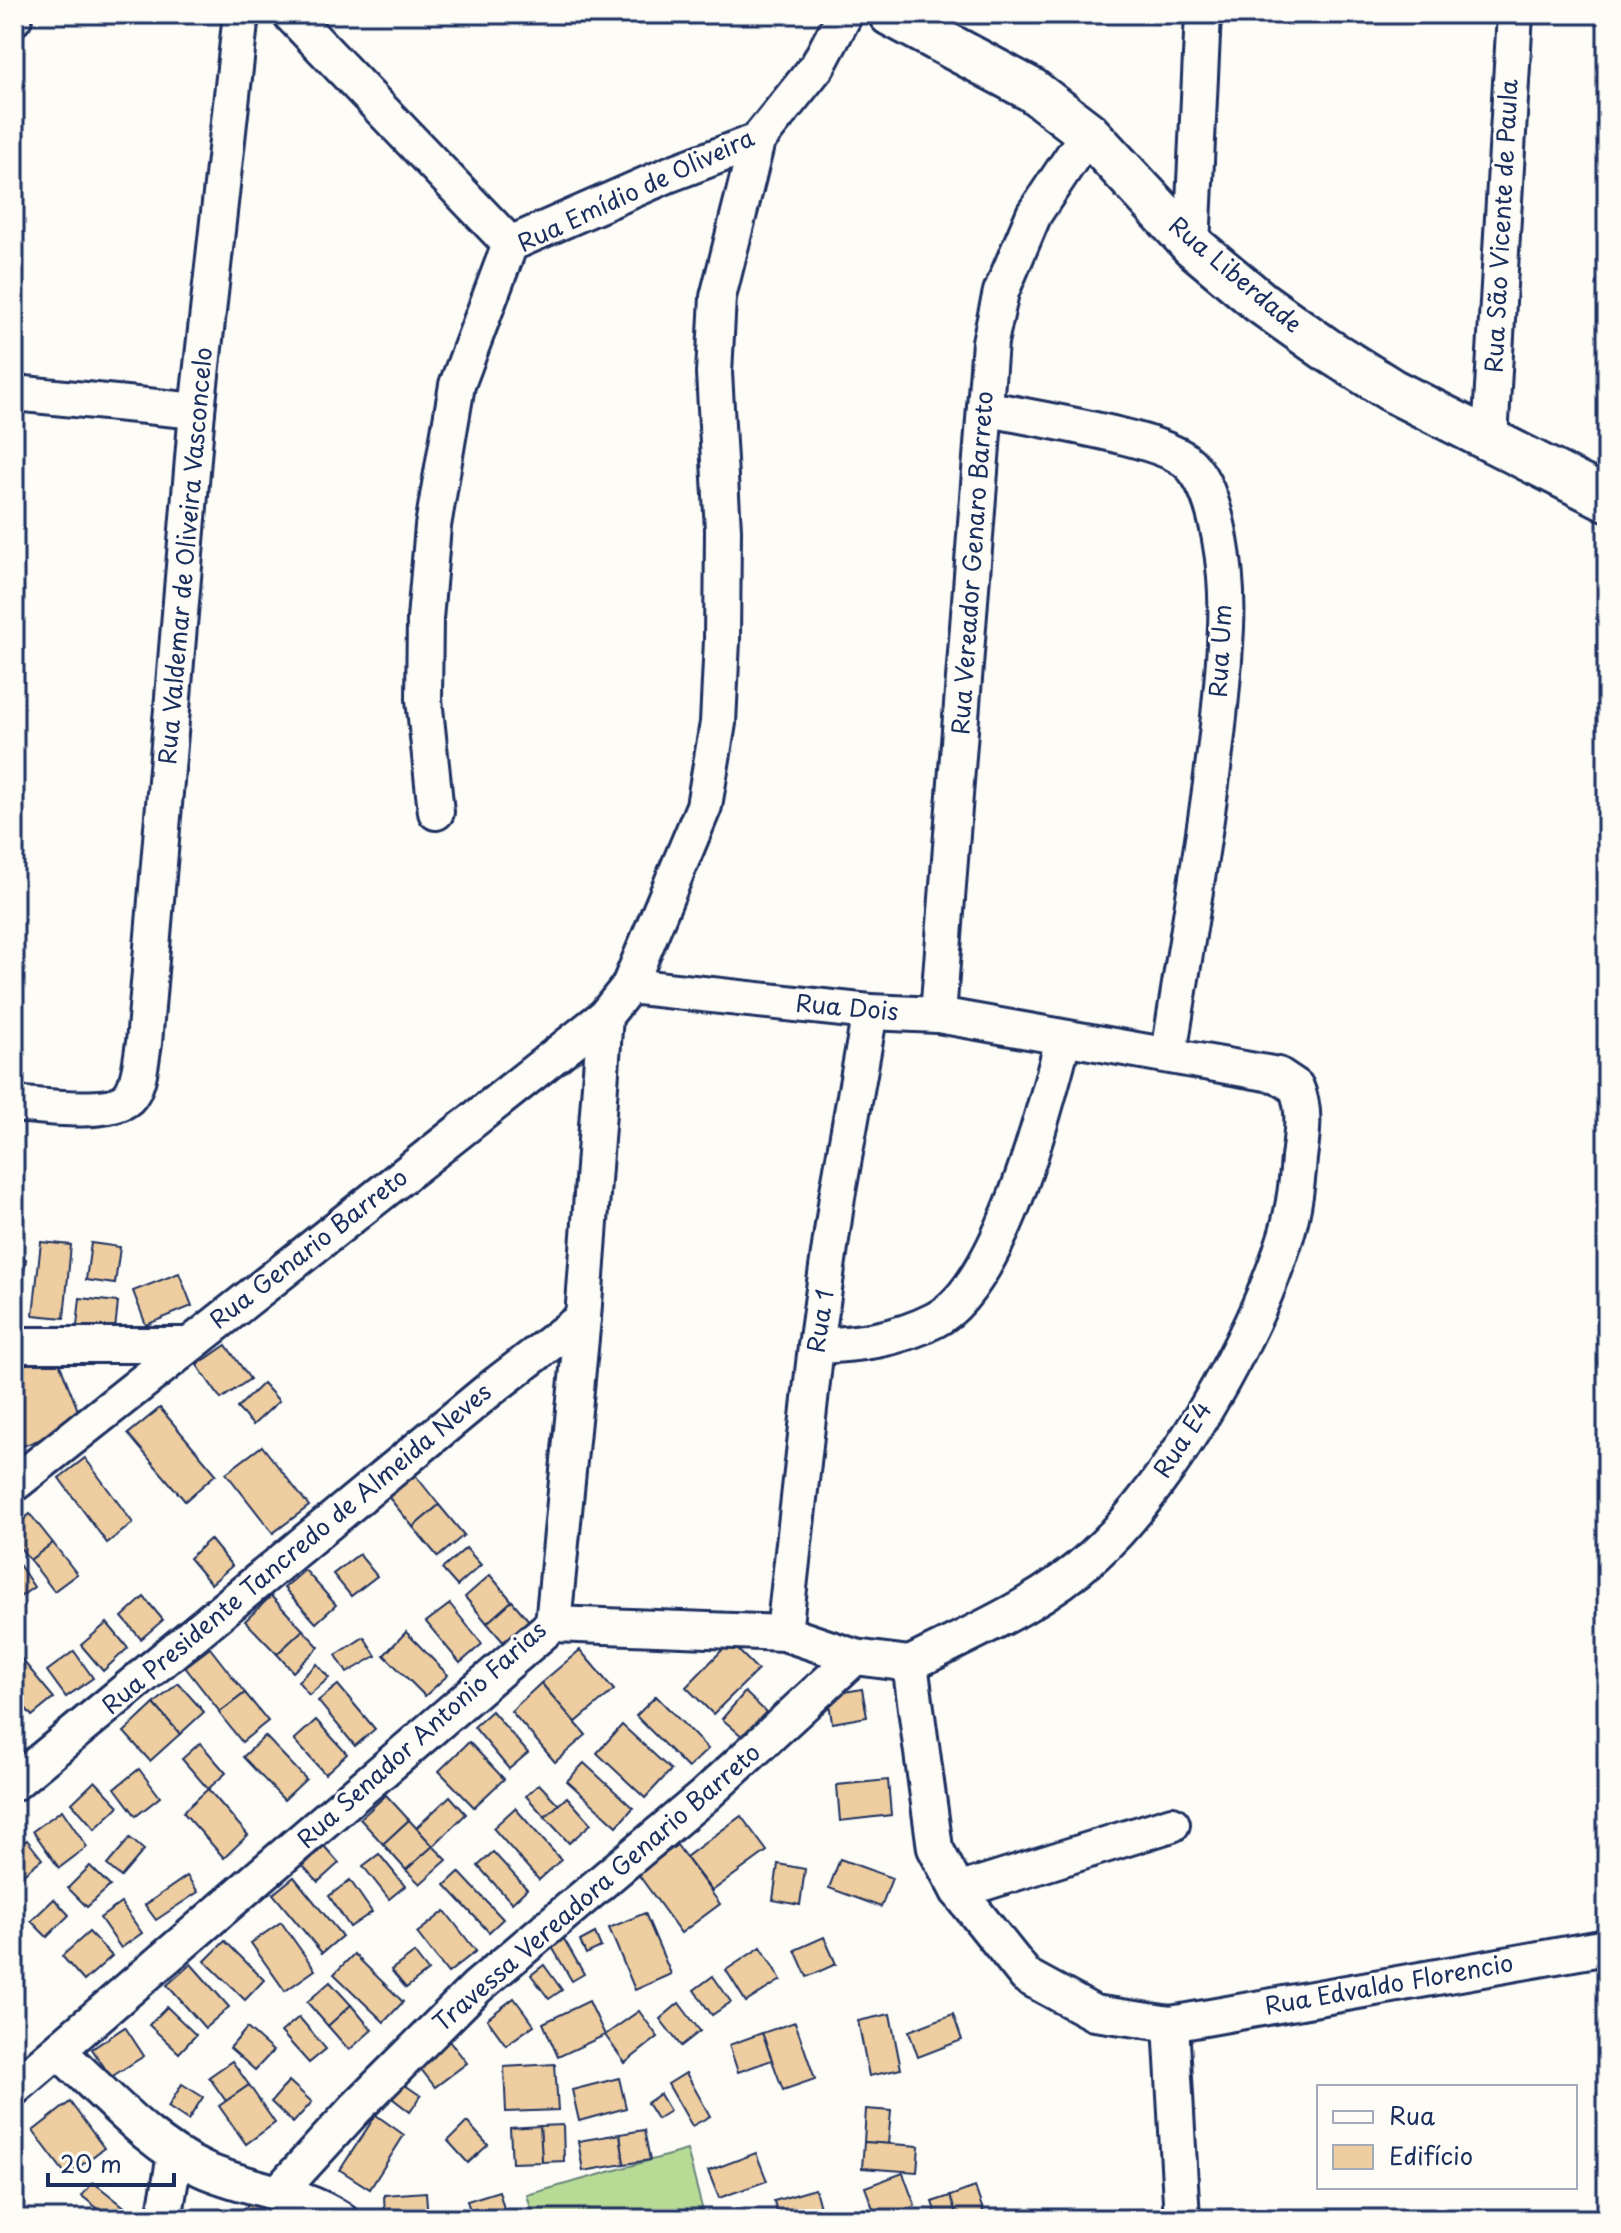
<svg xmlns="http://www.w3.org/2000/svg" width="1621" height="2233" font-family="'Playpen Sans',sans-serif">
  <style>
    .green { fill: #b7db95; stroke: #69857a; stroke-width: 2 }
    .building { fill: #eecea0; stroke: #1b2f5e; stroke-width: 2 }
    .lines { fill: none; stroke-linecap: round; stroke-linejoin: round }
    .minor-casing { stroke: #1b2f5e; stroke-width: 40 }
    .tertiary-casing { stroke: #1b2f5e; stroke-width: 48 }
    .minor { stroke: #fdfcf7; stroke-width: 34 }
    .tertiary { stroke: #fdfcf7; stroke-width: 42 }
    .labels { text-anchor: middle; stroke-width: 6; stroke-linejoin: round; paint-order: stroke }
    .street-label { font-size: 24px; fill: #1b2f5e; stroke: #fdfcf7 }
  </style>
  <rect width="100%" height="100%" fill="#fdfcf7"/>
  <filter id="ink" filterUnits="userSpaceOnUse"><feTurbulence type="fractalNoise" baseFrequency=".0125" numOctaves="2"/><feDisplacementMap in="SourceGraphic" scale="16" xChannelSelector="R" yChannelSelector="G"/><feConvolveMatrix kernelMatrix="1 2 1 2 8 2 1 2 1" color-interpolation-filters="sRGB"/></filter>
  <g filter="url(#ink)">
    <polygon class="green" points="687,2150 705,2219 534,2219 527,2195"/>
    <g class="building">
      <polygon points="41,1242 71,1245 64,1318 33,1315"/>
      <polygon points="91,1243 120,1247 115,1284 86,1280"/>
      <polygon points="14,1257 26,1259 20,1299 14,1298"/>
      <polygon points="179,1273 192,1306 146,1325 133,1291"/>
      <polygon points="80,1298 118,1302 115,1330 77,1326"/>
      <polygon points="226,1345 250,1379 221,1399 197,1365"/>
      <polygon points="55,1352 83,1423 15,1449 14,1368"/>
      <polygon points="263,1383 279,1401 253,1425 237,1408"/>
      <polygon points="160,1408 216,1474 185,1501 128,1434"/>
      <polygon points="262,1446 309,1506 273,1533 226,1473"/>
      <polygon points="85,1458 133,1523 107,1543 59,1478"/>
      <polygon points="412,1471 439,1505 413,1527 386,1494"/>
      <polygon points="439,1505 464,1535 438,1557 413,1527"/>
      <polygon points="30,1514 53,1543 30,1560 14,1540 14,1527"/>
      <polygon points="210,1539 232,1566 211,1584 189,1558"/>
      <polygon points="53,1543 77,1574 54,1591 30,1560"/>
      <polygon points="466,1548 481,1565 457,1586 442,1569"/>
      <polygon points="359,1554 377,1576 351,1596 333,1574"/>
      <polygon points="14,1557 34,1587 14,1601"/>
      <polygon points="305,1570 336,1605 316,1623 284,1588"/>
      <polygon points="490,1575 512,1601 487,1623 465,1597"/>
      <polygon points="271,1596 303,1630 277,1654 245,1621"/>
      <polygon points="144,1597 163,1620 141,1639 122,1617"/>
      <polygon points="512,1601 530,1622 505,1644 487,1623"/>
      <polygon points="450,1604 482,1644 460,1663 426,1622"/>
      <polygon points="107,1623 128,1648 103,1671 81,1645"/>
      <polygon points="303,1630 319,1647 293,1672 277,1654"/>
      <polygon points="406,1632 448,1675 425,1696 384,1655"/>
      <polygon points="364,1637 376,1656 347,1673 336,1655"/>
      <polygon points="730,1642 758,1670 713,1714 686,1687"/>
      <polygon points="210,1648 245,1693 220,1712 185,1667"/>
      <polygon points="14,1650 54,1698 32,1716 14,1694"/>
      <polygon points="580,1650 614,1690 575,1723 541,1683"/>
      <polygon points="74,1651 93,1678 66,1697 47,1671"/>
      <polygon points="317,1664 329,1678 309,1695 298,1681"/>
      <polygon points="178,1683 204,1712 180,1734 154,1704"/>
      <polygon points="541,1683 586,1735 555,1762 511,1711"/>
      <polygon points="338,1685 375,1729 355,1746 318,1701"/>
      <polygon points="862,1689 867,1717 832,1723 828,1695"/>
      <polygon points="745,1692 766,1712 743,1737 722,1719"/>
      <polygon points="245,1693 268,1721 242,1742 219,1713"/>
      <polygon points="656,1696 708,1749 688,1768 636,1716"/>
      <polygon points="154,1704 180,1734 150,1761 124,1732"/>
      <polygon points="492,1711 528,1753 509,1769 474,1727"/>
      <polygon points="316,1720 347,1754 325,1774 294,1740"/>
      <polygon points="622,1725 671,1770 645,1798 597,1753"/>
      <polygon points="265,1736 306,1779 284,1800 243,1757"/>
      <polygon points="469,1742 504,1779 474,1807 439,1771"/>
      <polygon points="200,1743 226,1773 208,1789 182,1759"/>
      <polygon points="584,1763 633,1808 617,1826 567,1781"/>
      <polygon points="139,1769 160,1797 136,1816 115,1788"/>
      <polygon points="888,1780 891,1815 840,1821 837,1785"/>
      <polygon points="95,1781 119,1806 95,1829 72,1803"/>
      <polygon points="539,1784 559,1805 545,1817 526,1796"/>
      <polygon points="208,1789 248,1835 224,1858 183,1812"/>
      <polygon points="386,1795 409,1820 383,1844 360,1819"/>
      <polygon points="450,1796 466,1814 433,1846 416,1828"/>
      <polygon points="567,1797 591,1824 569,1843 545,1817"/>
      <polygon points="515,1808 561,1860 539,1880 493,1828"/>
      <polygon points="62,1810 87,1847 59,1868 33,1831"/>
      <polygon points="741,1816 767,1851 712,1891 686,1857"/>
      <polygon points="409,1820 433,1846 406,1870 383,1844"/>
      <polygon points="130,1838 144,1850 121,1877 107,1865"/>
      <polygon points="27,1840 42,1859 17,1879 14,1850"/>
      <polygon points="677,1845 720,1904 681,1933 638,1874"/>
      <polygon points="324,1846 339,1863 318,1882 303,1866"/>
      <polygon points="433,1846 447,1860 420,1884 406,1870"/>
      <polygon points="493,1852 527,1889 512,1903 478,1866"/>
      <polygon points="379,1854 405,1886 389,1899 363,1866"/>
      <polygon points="840,1859 892,1878 881,1907 829,1888"/>
      <polygon points="778,1864 805,1869 800,1905 773,1900"/>
      <polygon points="90,1866 110,1886 87,1907 68,1888"/>
      <polygon points="459,1872 503,1919 489,1932 445,1885"/>
      <polygon points="187,1876 198,1892 156,1920 145,1905"/>
      <polygon points="294,1877 342,1936 322,1953 273,1894"/>
      <polygon points="350,1880 372,1912 350,1927 329,1896"/>
      <polygon points="54,1899 69,1915 47,1937 31,1921"/>
      <polygon points="121,1903 142,1933 121,1948 100,1918"/>
      <polygon points="445,1911 476,1951 448,1973 417,1933"/>
      <polygon points="645,1913 671,1974 635,1990 609,1928"/>
      <polygon points="281,1922 315,1970 285,1991 251,1943"/>
      <polygon points="89,1932 112,1956 84,1981 62,1956"/>
      <polygon points="595,1933 601,1947 586,1954 580,1941"/>
      <polygon points="824,1937 836,1964 807,1977 795,1950"/>
      <polygon points="564,1939 584,1974 572,1981 552,1947"/>
      <polygon points="225,1941 264,1980 245,2000 205,1961"/>
      <polygon points="761,1947 781,1980 746,2002 726,1970"/>
      <polygon points="414,1953 428,1971 406,1988 391,1970"/>
      <polygon points="354,1954 403,2002 384,2022 334,1974"/>
      <polygon points="191,1964 229,2007 205,2028 167,1985"/>
      <polygon points="544,1965 562,1990 549,1999 531,1975"/>
      <polygon points="713,1976 731,2002 712,2015 694,1990"/>
      <polygon points="330,1982 351,2005 328,2026 307,2002"/>
      <polygon points="514,1998 534,2025 506,2045 487,2019"/>
      <polygon points="589,2001 605,2035 558,2057 543,2023"/>
      <polygon points="679,2003 700,2031 681,2046 660,2019"/>
      <polygon points="351,2005 372,2030 349,2050 328,2026"/>
      <polygon points="167,2007 196,2035 179,2053 149,2025"/>
      <polygon points="639,2011 658,2037 625,2063 605,2035"/>
      <polygon points="890,2014 901,2069 869,2076 858,2021"/>
      <polygon points="953,2014 962,2040 918,2057 909,2031"/>
      <polygon points="299,2017 326,2049 309,2063 281,2032"/>
      <polygon points="795,2022 815,2079 783,2090 762,2033"/>
      <polygon points="125,2027 144,2056 111,2077 92,2049"/>
      <polygon points="247,2028 273,2051 255,2070 230,2048"/>
      <polygon points="762,2033 772,2060 738,2072 729,2045"/>
      <polygon points="449,2040 467,2063 435,2087 417,2064"/>
      <polygon points="232,2061 249,2085 226,2101 209,2077"/>
      <polygon points="555,2064 558,2110 506,2112 504,2067"/>
      <polygon points="686,2073 710,2116 692,2126 668,2084"/>
      <polygon points="619,2078 626,2108 579,2121 572,2090"/>
      <polygon points="289,2081 312,2102 293,2123 271,2102"/>
      <polygon points="399,2081 421,2096 410,2112 388,2095"/>
      <polygon points="182,2084 203,2097 188,2120 168,2107"/>
      <polygon points="249,2085 275,2123 246,2144 219,2106"/>
      <polygon points="660,2094 670,2111 657,2119 647,2103"/>
      <polygon points="70,2102 104,2148 67,2176 33,2131"/>
      <polygon points="866,2109 891,2111 888,2144 864,2142"/>
      <polygon points="376,2115 404,2135 370,2189 340,2170"/>
      <polygon points="467,2122 488,2145 468,2163 448,2141"/>
      <polygon points="563,2125 564,2161 542,2162 540,2126"/>
      <polygon points="540,2126 542,2162 512,2163 510,2128"/>
      <polygon points="644,2130 650,2160 624,2164 620,2134"/>
      <polygon points="620,2134 624,2164 583,2171 578,2141"/>
      <polygon points="864,2142 919,2146 917,2172 862,2168"/>
      <polygon points="756,2153 767,2181 719,2198 708,2171"/>
      <polygon points="903,2173 915,2206 877,2219 865,2187"/>
      <polygon points="93,2182 132,2213 128,2219 111,2219 82,2196"/>
      <polygon points="975,2187 986,2219 958,2219 950,2196"/>
      <polygon points="815,2189 823,2219 779,2219 774,2201"/>
      <polygon points="499,2191 507,2219 473,2219 467,2201"/>
      <polygon points="426,2192 428,2219 385,2219 384,2195"/>
      <polygon points="260,2196 278,2219 230,2219"/>
      <polygon points="950,2196 958,2219 938,2219 932,2202"/>
    </g>
    <g class="lines">
      <defs>
        <g id="minor">
          <polyline points="290,14 510,244"/>
          <polyline points="14,18 14,14"/>
          <polyline points="1192,245 1203,14"/>
          <polyline points="14,393 197,411"/>
          <path d="M985,408c44,10 169,28 200,52 36,27 43,124 41,167 -7,143 -36,286 -57,428"/>
          <polyline points="1490,438 1515,14"/>
          <polyline points="436,812 424,699 425,619 433,526 457,385 510,244 670,174 757,141 818,65 845,14"/>
          <path d="M629,986l241,26 68,3 340,60 18,12c10,23 6,47 3,71 -2,28 -6,58 -15,84 -31,98 -115,245 -191,314 -52,48 -120,76 -183,108"/>
          <polyline points="938,1015 990,342 1001,292 1034,214 1088,133"/>
          <path d="M14,1104c25,2 95,12 114,-6 12,-12 13,-40 16,-55l53,-632 44,-397"/>
          <polyline points="14,1345 187,1345"/>
          <path d="M816,1346c43,-2 80,-6 119,-26 66,-34 110,-211 128,-280"/>
          <polyline points="14,1484 605,1016 629,986 704,806 718,723 722,640 723,530 714,373 718,297 757,141"/>
          <polyline points="553,1624 784,1633 855,1657 910,1664"/>
          <polyline points="784,1633 816,1346 837,1197 870,1012"/>
          <polyline points="910,1664 935,1848 958,1891 1026,1976 1094,2013 1171,2024 1607,1947"/>
          <polyline points="14,1783 489,1390 583,1318"/>
          <polyline points="958,1891 1172,1824"/>
          <polyline points="1171,2024 1182,2219"/>
          <path d="M59,2052c44,39 89,92 143,117 44,20 97,23 138,50"/>
          <polyline points="14,2088 553,1624 583,1318 605,1016"/>
          <polyline points="278,2193 355,2109 477,1987 704,1796 855,1657"/>
          <polyline points="164,2219 175,2155"/>
        </g>
        <polyline id="tertiary" points="890,14 1032,90 1088,133 1192,245 1260,302 1326,349 1393,391 1607,499"/>
      </defs>
      <use href="#minor" class="minor-casing"/>
      <use href="#tertiary" class="tertiary-casing"/>
      <use href="#minor" class="minor"/>
      <use href="#tertiary" class="tertiary"/>
    </g>
  </g>
  <g class="labels">
    <g class="street-label">
      <text transform="translate(636 191) rotate(-25)" y="8">Rua Emídio de Oliveira</text>
      <text transform="translate(1502 226) rotate(-87)" y="8">Rua São Vicente de Paula</text>
      <text transform="translate(1235 275) rotate(40)" y="8">Rua Liberdade</text>
      <text transform="translate(186 556) rotate(-85)" y="8">Rua Valdemar de Oliveira Vasconcelo</text>
      <text transform="translate(973 563) rotate(-86)" y="8">Rua Vereador Genaro Barreto</text>
      <text transform="translate(1221 651) rotate(-87)" y="8">Rua Um</text>
      <text transform="translate(847 1008) rotate(5)" y="8">Rua Dois</text>
      <text transform="translate(309 1249) rotate(-38)" y="8">Rua Genario Barreto</text>
      <text transform="translate(821 1321) rotate(-81)" y="8">Rua 1</text>
      <text transform="translate(1183 1440) rotate(-57)" y="8">Rua E4</text>
      <text transform="translate(297 1549) rotate(-40)" y="8">Rua Presidente Tancredo de Almeida Neves</text>
      <text transform="translate(422 1735) rotate(-42)" y="8">Rua Senador Antonio Farias</text>
      <text transform="translate(597 1888) rotate(-41)" y="8">Travessa Vereadora Genario Barreto</text>
      <text transform="translate(1389 1985) rotate(-10)" y="8">Rua Edvaldo Florencio</text>
    </g>
  </g>
  <rect width="1621" height="2233" fill="none" stroke="#fdfcf7" stroke-width="48"/>
  <rect x="24" y="24" width="1573" height="2185" fill="none" stroke="#1b2f5e" stroke-width="3" filter="url(#ink)"/>
  <rect x="1317" y="2085" width="260" height="104" fill="#fdfcf7" stroke="#a3aaba" stroke-width="2"/>
  <rect x="1333" y="2111" width="40" height="12" fill="#fdfcf7" stroke="#a3aaba" stroke-width="2"/>
  <text x="1389" y="2125" font-size="24" fill="#1b2f5e">Rua</text>
  <rect x="1333" y="2145" width="40" height="24" fill="#eecea0" stroke="#a3aaba" stroke-width="2"/>
  <text x="1389" y="2165" font-size="24" fill="#1b2f5e">Edifício</text>
  <path d="M48 2173v12h126v-12" fill="none" stroke="#1b2f5e" stroke-width="4"/>
  <text x="60" y="2173" font-size="24" fill="#1b2f5e" stroke="#fdfcf7" stroke-width="6" paint-order="stroke">20 m</text>
</svg>
